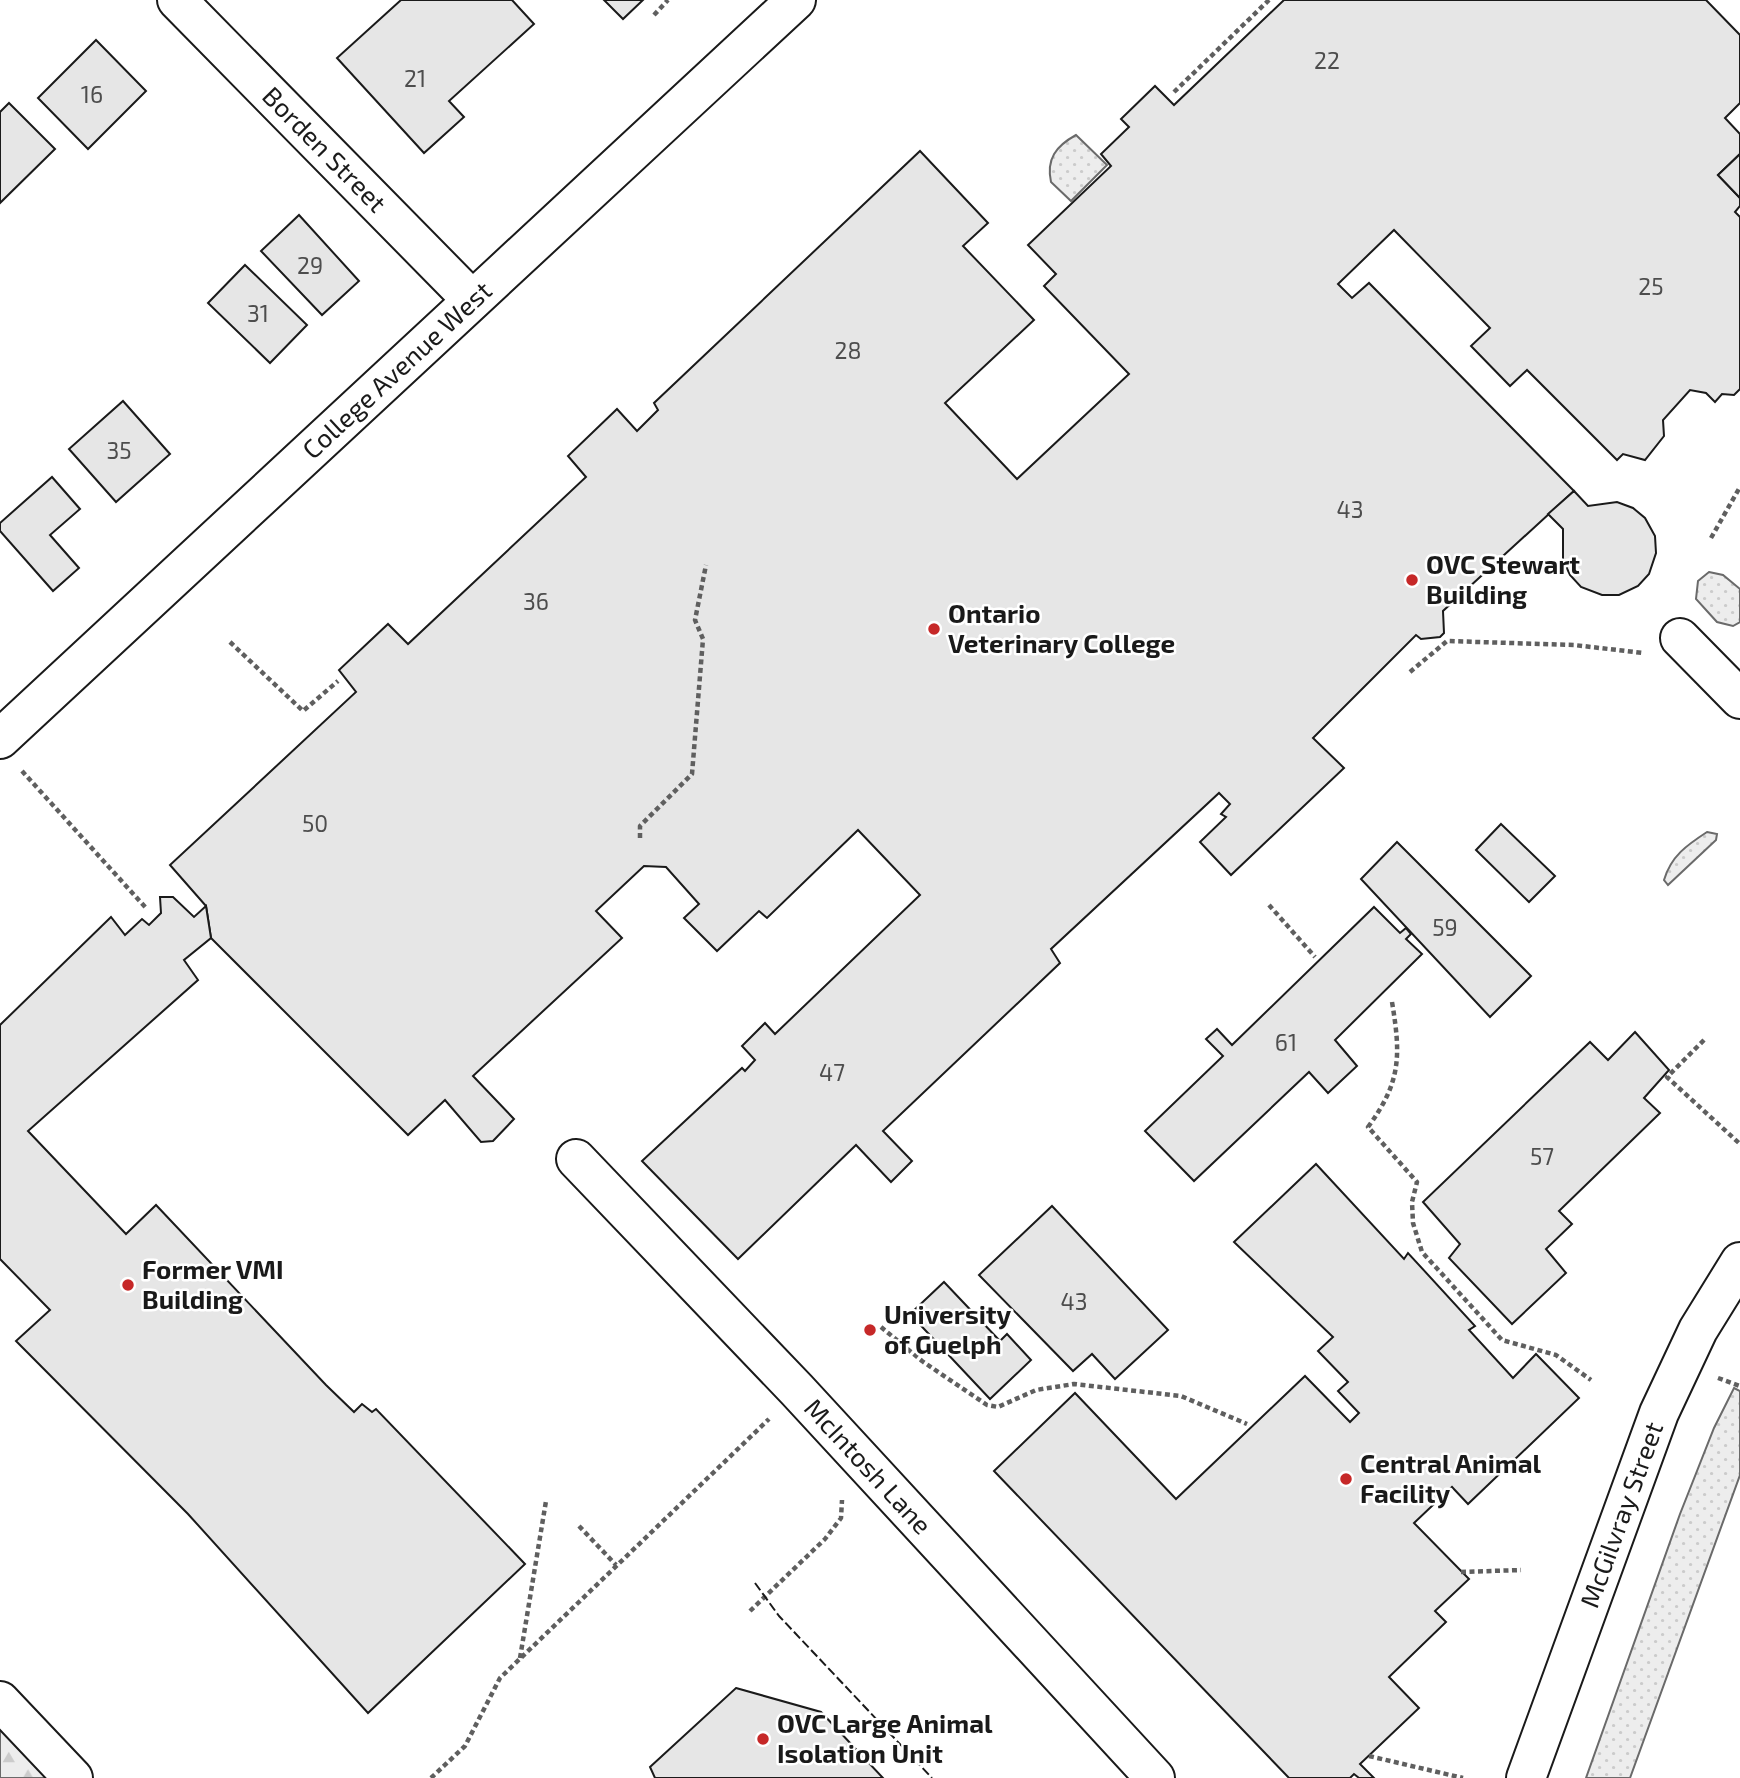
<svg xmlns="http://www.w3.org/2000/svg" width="1740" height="1778" font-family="'Exo 2',sans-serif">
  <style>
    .grass { fill: url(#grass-dots); stroke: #6a6a6a; stroke-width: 2 }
    .forest { fill: url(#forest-firs); stroke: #6a6a6a; stroke-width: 2 }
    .building { fill: #e6e6e6; stroke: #1a1a1a; stroke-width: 2 }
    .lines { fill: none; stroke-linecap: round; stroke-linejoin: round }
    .minor-casing { stroke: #1a1a1a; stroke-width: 42 }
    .major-casing { stroke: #1a1a1a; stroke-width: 42 }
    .path { stroke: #5f5f5f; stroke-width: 4.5; stroke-dasharray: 5 3.5; stroke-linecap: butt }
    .minor { stroke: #fff; stroke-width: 38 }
    .major { stroke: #fff; stroke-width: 38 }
    .fence { stroke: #1a1a1a; stroke-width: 2; stroke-dasharray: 9 3.5; stroke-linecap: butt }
    .poi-dot { fill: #c62828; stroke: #fff; stroke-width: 2.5 }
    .labels { text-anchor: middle; stroke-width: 5; stroke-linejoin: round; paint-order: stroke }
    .number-label { font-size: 23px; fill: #4d4d4d }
    .street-label { font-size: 26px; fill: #1a1a1a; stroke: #fff }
    .poi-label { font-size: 26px; font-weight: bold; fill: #1a1a1a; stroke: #fff; text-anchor: start }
  </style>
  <defs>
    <pattern id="grass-dots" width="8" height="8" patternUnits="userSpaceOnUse" patternTransform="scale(1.75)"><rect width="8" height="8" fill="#ededed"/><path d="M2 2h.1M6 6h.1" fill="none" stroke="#cbcbcb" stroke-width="1.8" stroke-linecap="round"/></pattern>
    <pattern id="forest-firs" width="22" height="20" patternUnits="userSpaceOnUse" patternTransform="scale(1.75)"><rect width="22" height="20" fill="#ededed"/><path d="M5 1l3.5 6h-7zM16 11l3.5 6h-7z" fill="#cbcbcb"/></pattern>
  </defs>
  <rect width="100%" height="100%" fill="#fff"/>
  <g class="grass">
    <path d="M1076,135l31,30 -36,36 -20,-19c-5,-23 5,-36 25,-47z"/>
    <polygon points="1709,572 1723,575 1740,589 1740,622 1733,626 1717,622 1696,599 1698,581"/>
    <path d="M1707,832l10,2 -1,6 -48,45 -4,-5c7,-24 23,-35 43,-48z"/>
    <polygon points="1734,1388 1740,1391 1740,1475 1630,1778 1586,1778 1680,1514 1714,1428"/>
  </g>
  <polygon class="forest" points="0,1726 49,1778 0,1778"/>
  <g class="building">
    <polygon points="401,0 512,0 534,24 449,101 464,117 424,153 337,58"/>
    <polygon points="604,0 643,0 623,19"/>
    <polygon points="1284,0 1706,0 1740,35 1740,103 1725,118 1740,134 1740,154 1718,175 1740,198 1740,206 1735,212 1740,217 1740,389 1734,395 1722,394 1715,402 1706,393 1690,390 1663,420 1664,436 1645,460 1623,454 1617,460 1527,370 1510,386 1471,346 1490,328 1394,230 1338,284 1352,298 1369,283 1574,491 1443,611 1444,633 1440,637 1421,639 1416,635 1313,738 1344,768 1231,875 1200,842 1226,817 1221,814 1230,804 1219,793 1051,949 1060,963 883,1131 912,1161 891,1182 856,1145 738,1259 642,1161 742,1068 745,1071 755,1060 742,1046 765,1023 775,1034 920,895 858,830 767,918 759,911 717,951 684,918 699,904 666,867 644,866 596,911 622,938 473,1076 514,1119 493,1141 481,1142 445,1100 408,1135 211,938 206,906 170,865 356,692 339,670 388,624 408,644 586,477 568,456 617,409 637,431 658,410 654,403 920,151 988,223 963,246 1034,320 945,403 1017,479 1129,374 1044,286 1056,274 1028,245 1111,166 1101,154 1129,127 1121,119 1155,86 1174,105"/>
    <polygon points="96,40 146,91 88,149 38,98"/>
    <polygon points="9,103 55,149 0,203 0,112"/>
    <polygon points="1740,154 1740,198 1718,175"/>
    <polygon points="299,215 359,281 322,315 261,251"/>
    <polygon points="245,265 307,325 270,363 208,303"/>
    <polygon points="123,401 170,454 116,502 69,449"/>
    <polygon points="52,477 80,509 50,535 79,568 53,591 0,531 0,523"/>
    <polygon points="1574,491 1588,506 1617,502 1633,508 1645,518 1655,536 1656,553 1649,574 1638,586 1619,595 1602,595 1581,587 1570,575 1563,560 1563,529 1548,514"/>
    <polygon points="1501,824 1555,876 1529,902 1476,850"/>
    <polygon points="1397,842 1531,976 1490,1017 1361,879"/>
    <polygon points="160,897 173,897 194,917 206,906 211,938 184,960 198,980 28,1131 126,1234 156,1205 326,1385 354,1412 362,1404 372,1412 376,1409 525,1564 368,1713 188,1514 16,1341 50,1310 0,1259 0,1025 111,917 125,935 142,919 149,925 161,913"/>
    <polygon points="1374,907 1400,933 1406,928 1411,934 1406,939 1422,954 1335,1040 1357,1066 1328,1093 1309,1072 1194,1181 1145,1131 1223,1056 1206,1039 1217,1029 1232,1045"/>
    <polygon points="1635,1032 1669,1070 1644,1098 1660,1113 1559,1211 1572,1224 1546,1249 1566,1273 1512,1324 1449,1258 1460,1244 1423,1202 1590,1042 1608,1060"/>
    <polygon points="1316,1164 1404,1259 1408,1253 1475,1326 1469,1330 1513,1378 1536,1354 1579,1398 1468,1504 1452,1487 1414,1523 1469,1579 1435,1611 1446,1622 1389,1677 1419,1708 1360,1764 1374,1778 1359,1778 1354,1774 1350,1778 1289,1778 994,1471 1075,1393 1176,1499 1305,1376 1350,1422 1359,1413 1338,1391 1348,1382 1318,1351 1333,1337 1234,1242"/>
    <polygon points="1052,1206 1168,1330 1115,1379 1092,1354 1073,1371 979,1275"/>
    <polygon points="944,1282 1000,1341 1007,1334 1031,1360 990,1399 910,1314"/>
    <polygon points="736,1688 821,1712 883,1778 655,1778 650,1767"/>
  </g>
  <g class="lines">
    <defs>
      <g id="minor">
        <path id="s1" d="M177,0l295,300"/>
        <polyline points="1680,638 1740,699"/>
        <path id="s2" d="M576,1159l221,231 358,388"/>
        <polyline points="0,1701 73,1778"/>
        <path id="s3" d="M1526,1778l133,-365 39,-83 42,-68"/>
      </g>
      <g id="major">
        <path id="s4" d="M0,739l796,-739"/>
      </g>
    </defs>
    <use href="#minor" class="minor-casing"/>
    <use href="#major" class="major-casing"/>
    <g class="path">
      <polyline points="654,15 668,0"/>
      <polyline points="1174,92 1269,0"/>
      <polyline points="1711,538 1740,487"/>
      <polyline points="230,642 303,711 338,681"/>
      <polyline points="1410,672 1447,641 1574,645 1643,653"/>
      <polyline points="22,771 146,908"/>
      <polyline points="640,838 640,826 692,774 703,639 695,620 706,565"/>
      <polyline points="1269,905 1315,957"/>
      <path d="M1392,1002c9,54 9,80 -24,125l49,55 -5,20 1,21 9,29 80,88 54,15 35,25"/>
      <polyline points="1704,1040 1667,1077 1740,1144"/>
      <polyline points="881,1327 922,1361 987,1405 998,1407 1036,1390 1074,1384 1181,1396 1247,1424"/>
      <polyline points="1718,1378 1740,1386"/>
      <polyline points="579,1526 616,1565"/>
      <polyline points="1461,1572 1521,1570"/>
      <polyline points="750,1611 825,1539 841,1518 842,1500"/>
      <polyline points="520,1658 546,1501"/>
      <polyline points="1369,1756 1463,1778"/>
      <polyline points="431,1778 465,1746 500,1678 769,1419"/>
    </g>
    <use href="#minor" class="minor"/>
    <use href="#major" class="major"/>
    <polyline class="fence" points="755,1583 779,1616 932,1778"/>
  </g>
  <g class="poi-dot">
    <circle cx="1412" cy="580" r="7"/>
    <circle cx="934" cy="629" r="7"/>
    <circle cx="128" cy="1285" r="7"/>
    <circle cx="870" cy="1330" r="7"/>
    <circle cx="1346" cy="1479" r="7"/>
    <circle cx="763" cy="1739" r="7"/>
  </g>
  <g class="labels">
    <g class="number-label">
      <text x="1327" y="69">22</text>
      <text x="415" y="87">21</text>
      <text x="92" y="103">16</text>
      <text x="310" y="274">29</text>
      <text x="1651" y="295">25</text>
      <text x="258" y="322">31</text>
      <text x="848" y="359">28</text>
      <text x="119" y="459">35</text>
      <text x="1350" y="518">43</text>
      <text x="536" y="610">36</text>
      <text x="315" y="832">50</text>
      <text x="1445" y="936">59</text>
      <text x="1286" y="1051">61</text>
      <text x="832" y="1081">47</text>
      <text x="1542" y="1165">57</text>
      <text x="1074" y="1310">43</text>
    </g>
    <g class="street-label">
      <text dy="9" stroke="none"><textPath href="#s1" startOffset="210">Borden Street</textPath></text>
      <text dy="9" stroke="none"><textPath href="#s4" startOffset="542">College Avenue West</textPath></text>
      <text dy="9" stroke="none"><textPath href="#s2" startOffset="424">McIntosh Lane</textPath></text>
      <text dy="9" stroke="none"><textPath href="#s3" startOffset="280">McGilvray Street</textPath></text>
    </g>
    <g class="poi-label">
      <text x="1426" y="574">OVC Stewart<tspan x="1426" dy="30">Building</tspan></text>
      <text x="948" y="623">Ontario<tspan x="948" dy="30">Veterinary College</tspan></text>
      <text x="142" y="1279">Former VMI<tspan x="142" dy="30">Building</tspan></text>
      <text x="884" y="1324">University<tspan x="884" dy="30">of Guelph</tspan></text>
      <text x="1360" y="1473">Central Animal<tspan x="1360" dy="30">Facility</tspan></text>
      <text x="777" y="1733">OVC Large Animal<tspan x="777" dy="30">Isolation Unit</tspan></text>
    </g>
  </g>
</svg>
